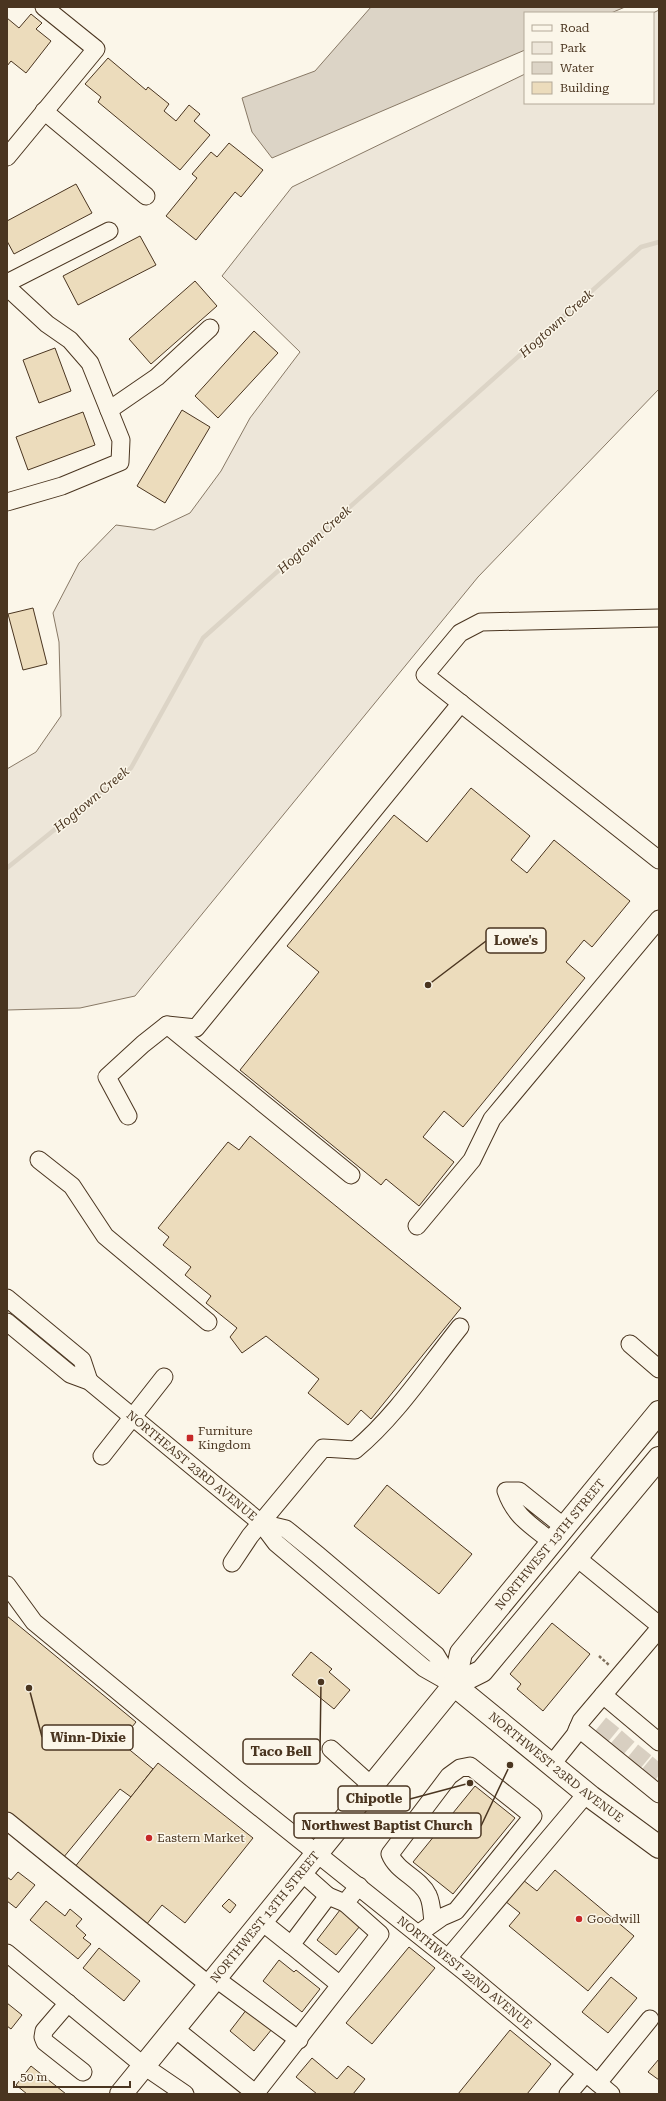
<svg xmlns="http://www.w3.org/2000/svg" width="666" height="2101" font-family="'Roboto Serif',serif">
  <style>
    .green { fill: #ede6d9; stroke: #887966 }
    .water { fill: #dcd4c6; stroke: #887966 }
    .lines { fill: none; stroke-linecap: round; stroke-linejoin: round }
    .stream { stroke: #dcd4c6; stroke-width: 4.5 }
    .building { fill: #ecdcbc; stroke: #4a3520 }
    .minor-tunnel { stroke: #d8cfc1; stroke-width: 17; stroke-dasharray: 17 8; stroke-linecap: butt }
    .minor-casing { stroke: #4a3520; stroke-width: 19 }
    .major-casing { stroke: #4a3520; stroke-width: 24 }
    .path { stroke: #7f6f5c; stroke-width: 2.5; stroke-dasharray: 3 2; stroke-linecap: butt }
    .minor { stroke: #fbf6e9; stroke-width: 17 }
    .major { stroke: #fbf6e9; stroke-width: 22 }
    .poi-dot { fill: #c62828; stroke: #fbf6e9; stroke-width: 1.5 }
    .labels { text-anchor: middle; stroke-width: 3; stroke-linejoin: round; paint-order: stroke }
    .poi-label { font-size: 12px; fill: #4a3520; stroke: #fbf6e9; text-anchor: start }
    .street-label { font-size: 12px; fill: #4a3520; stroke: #fbf6e9 }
    .water-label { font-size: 13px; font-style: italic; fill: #4a3520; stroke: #fbf6e9 }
    .leader { fill: none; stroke: #4a3520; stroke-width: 1.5 }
    .callout-dot { fill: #4a3520; stroke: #fbf6e9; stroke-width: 1.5 }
    .callout { fill: #fbf6e9; stroke: #4a3520; stroke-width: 1.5 }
    .callout-label { font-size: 13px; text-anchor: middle; font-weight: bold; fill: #4a3520 }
  </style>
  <rect width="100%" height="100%" fill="#fbf6e9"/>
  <polygon class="green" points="659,10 659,389 478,577 135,996 80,1008 7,1010 7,769 36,752 61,716 59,642 53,613 79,563 116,525 154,530 190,513 221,471 250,418 300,352 222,276 292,187 525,74 525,103 653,103 653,13"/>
  <polygon class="water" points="371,7 625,7 611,13 525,13 525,50 272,158 252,132 242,98 315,71"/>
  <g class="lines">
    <polyline class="stream" points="7,868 131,768 203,638 641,247 659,242"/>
  </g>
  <g class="building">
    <polygon points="31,14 42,23 36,29 51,41 26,73 11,61 7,66 7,18 19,28"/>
    <polygon points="108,58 146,90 148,87 169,104 164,111 176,121 189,105 200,114 194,121 210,135 180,170 98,102 101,97 85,84"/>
    <polygon points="229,143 263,170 241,197 235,192 196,240 166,216 197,178 192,174 211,152 217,157"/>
    <polygon points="76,184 92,213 14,254 7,241 7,221"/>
    <polygon points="140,236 156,265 78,305 63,276"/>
    <polygon points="195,281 217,306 151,364 129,339"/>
    <polygon points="254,331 278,353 218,418 195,396"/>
    <polygon points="55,348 71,391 39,403 23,360"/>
    <polygon points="182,410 210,427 165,503 137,486"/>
    <polygon points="83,412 95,445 28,470 16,437"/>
    <polygon points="33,608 47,664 23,670 8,614"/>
    <polygon points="471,788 530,836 511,860 527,873 554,840 630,901 592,947 584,940 566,962 585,978 463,1127 444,1111 423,1137 454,1162 419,1206 386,1179 381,1185 240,1070 319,972 287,946 394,815 427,842"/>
    <polygon points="250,1136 461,1308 371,1419 361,1410 348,1425 308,1393 319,1379 266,1336 242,1353 230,1337 237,1328 206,1303 211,1296 185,1275 191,1267 163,1245 169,1237 158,1228 228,1142 239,1150"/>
    <polygon points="387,1485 472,1554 439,1594 354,1526"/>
    <polygon points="7,1616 136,1722 120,1742 153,1769 131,1797 120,1789 63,1858 7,1812"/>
    <polygon points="552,1623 590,1654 543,1711 517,1689 521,1684 510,1674"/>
    <polygon points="311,1652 332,1669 329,1672 350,1690 334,1709 292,1675"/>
    <polygon points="158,1763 253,1838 185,1923 162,1905 146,1925 74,1868"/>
    <polygon points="475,1786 515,1818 453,1894 413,1862"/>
    <polygon points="555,1870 634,1936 588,1991 509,1926 520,1913 505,1901 523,1880 537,1891"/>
    <polygon points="18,1872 35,1885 16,1908 7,1901 7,1877 11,1880"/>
    <polygon points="229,1899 236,1905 230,1913 222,1906"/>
    <polygon points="46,1901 65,1916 70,1909 82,1919 76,1926 86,1935 83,1938 91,1944 78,1959 30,1920"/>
    <polygon points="340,1910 360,1926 336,1955 317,1940"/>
    <polygon points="409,1947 435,1968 372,2044 346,2023"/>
    <polygon points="99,1948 140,1981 124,2001 83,1968"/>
    <polygon points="279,1960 294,1972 296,1970 320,1989 302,2012 263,1981"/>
    <polygon points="611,1977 637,1998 608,2033 582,2012"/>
    <polygon points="7,2003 22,2015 11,2029 7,2026"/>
    <polygon points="247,2009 272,2029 254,2051 230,2031"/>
    <polygon points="510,2030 551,2064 527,2094 458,2094"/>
    <polygon points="312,2058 337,2079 348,2066 365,2079 353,2094 317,2094 296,2077"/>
    <polygon points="659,2059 659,2080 648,2072"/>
    <polygon points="31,2066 66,2094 27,2094 16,2085"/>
  </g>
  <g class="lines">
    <g class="minor-tunnel">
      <polyline points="602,1736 615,1720"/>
      <polyline points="617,1749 631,1733"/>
      <polyline points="634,1763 647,1747"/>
      <polyline points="649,1774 659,1762"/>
    </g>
    <defs>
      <g id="minor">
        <polyline points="44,111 146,196"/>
        <polyline points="7,157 96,49 44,7"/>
        <polyline points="7,283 109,231"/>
        <polyline points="7,287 47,324 70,340 90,363 121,440 120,462 62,486 7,502"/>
        <polyline points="109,410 157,377 210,328"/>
        <polyline points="659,618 481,622 460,633 425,675 659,860"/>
        <polyline points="167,1025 351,1175"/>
        <polyline points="128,1116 107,1077 143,1044 167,1025 196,1028 461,703"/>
        <polyline points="39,1160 72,1186 105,1236 208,1322"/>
        <polyline points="417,1226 472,1160 492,1119 659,919"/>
        <polyline points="7,1298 82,1360 89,1381"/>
        <path id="s1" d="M7,1322l63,52 19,7 172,142 25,6 32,26 118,100 18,30"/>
        <polyline points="630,1344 659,1369"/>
        <polyline points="102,1456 164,1377"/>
        <polyline points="261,1523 276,1543 424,1668 454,1685"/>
        <path d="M552,1542c-21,-17 -37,-25 -46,-51h13l45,36"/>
        <polyline points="577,1558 659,1625"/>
        <path d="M232,1563l18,-27 73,-88 32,2c41,-34 72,-82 105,-123"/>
        <path id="s2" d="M7,1585l27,37 201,166 230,184 146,122"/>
        <polyline points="603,1695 659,1742"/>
        <polyline points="578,1728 659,1794"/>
        <polyline points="331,1749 372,1786"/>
        <polyline points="552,1764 575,1735 581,1721 659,1629"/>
        <polyline points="7,1821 209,1985"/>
        <polyline points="301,1872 328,1896"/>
        <polyline points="261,1921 291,1945"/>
        <path d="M418,1934l24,-17 14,-6 77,-95 -63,-50 -10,2 -11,8 -59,78c7,18 30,24 38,41 4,8 4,19 5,28"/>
        <polyline points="7,1953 144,2066 185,2094"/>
        <polyline points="448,1958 587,1793"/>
        <polyline points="215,1978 299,2040"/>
        <polyline points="340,1985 291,1945 328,1896 345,1903"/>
        <polyline points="68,2003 44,2031 43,2037 45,2042 83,2072"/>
        <polyline points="174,2028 256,2094"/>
        <polyline points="598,2083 650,2019"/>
        <polyline points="255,2094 380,1934 345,1903 359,1886"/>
        <polyline points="568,2094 586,2073"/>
      </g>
      <g id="major">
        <path id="s3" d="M454,1685l7,-32 198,-241"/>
        <path id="s4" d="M454,1685l137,112 68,50"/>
        <path id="s5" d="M121,2094l333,-409 28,-14 177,-213"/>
      </g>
    </defs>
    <use href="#minor" class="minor-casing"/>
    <use href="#major" class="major-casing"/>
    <polyline class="path" points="599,1656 609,1665"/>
    <use href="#minor" class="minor"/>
    <use href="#major" class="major"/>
  </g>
  <g class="poi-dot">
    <rect x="186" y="1434" width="8" height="8" rx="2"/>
    <circle cx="149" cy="1838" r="4"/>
    <circle cx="579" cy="1919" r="4"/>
  </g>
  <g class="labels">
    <g class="poi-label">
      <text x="198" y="1435">Furniture<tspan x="198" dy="14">Kingdom</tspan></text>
      <text x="157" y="1842">Eastern Market</text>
      <text x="587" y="1923">Goodwill</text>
    </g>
    <g class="street-label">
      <text dy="4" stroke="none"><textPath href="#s1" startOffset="235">NORTHEAST 23RD AVENUE</textPath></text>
      <text dy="4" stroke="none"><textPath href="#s3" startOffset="173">NORTHWEST 13TH STREET</textPath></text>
      <text dy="4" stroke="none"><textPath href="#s4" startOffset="131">NORTHWEST 23RD AVENUE</textPath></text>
      <text dy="4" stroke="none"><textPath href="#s5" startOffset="228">NORTHWEST 13TH STREET</textPath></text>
      <text dy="4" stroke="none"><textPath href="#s2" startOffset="601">NORTHWEST 22ND AVENUE</textPath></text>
    </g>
    <g class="water-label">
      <text transform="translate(556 323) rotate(-42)" y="5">Hogtown Creek</text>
      <text transform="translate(314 539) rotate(-42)" y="5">Hogtown Creek</text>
      <text transform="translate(91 799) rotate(-40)" y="5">Hogtown Creek</text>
    </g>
  </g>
  <path class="leader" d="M428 985L486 941M29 1688L42 1737M321 1682L320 1751M470 1783L410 1799M510 1765L481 1826"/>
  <g class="callout-dot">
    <circle cx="428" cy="985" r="4"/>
    <circle cx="29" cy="1688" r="4"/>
    <circle cx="321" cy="1682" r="4"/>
    <circle cx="470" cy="1783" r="4"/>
    <circle cx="510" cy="1765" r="4"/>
  </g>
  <g class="callout">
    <rect x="486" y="928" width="60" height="25" rx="4"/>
    <rect x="42" y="1725" width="91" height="25" rx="4"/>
    <rect x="243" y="1739" width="77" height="25" rx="4"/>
    <rect x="338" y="1786" width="72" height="25" rx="4"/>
    <rect x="294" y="1813" width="187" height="25" rx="4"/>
  </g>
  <g class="callout-label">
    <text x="516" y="945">Lowe's</text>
    <text x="88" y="1742">Winn-Dixie</text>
    <text x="281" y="1756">Taco Bell</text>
    <text x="374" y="1803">Chipotle</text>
    <text x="387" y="1830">Northwest Baptist Church</text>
  </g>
  <rect width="666" height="2101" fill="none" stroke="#4a3520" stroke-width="16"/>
  <rect x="524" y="12" width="130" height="92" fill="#fbf6e9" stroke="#b4a999"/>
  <rect x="532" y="25" width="20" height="6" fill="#fbf6e9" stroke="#b4a999"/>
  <text x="560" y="32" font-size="12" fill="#4a3520">Road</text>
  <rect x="532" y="42" width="20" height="12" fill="#ede6d9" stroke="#b4a999"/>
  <text x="560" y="52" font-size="12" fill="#4a3520">Park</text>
  <rect x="532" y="62" width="20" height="12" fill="#dcd4c6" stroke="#b4a999"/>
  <text x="560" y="72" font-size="12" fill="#4a3520">Water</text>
  <rect x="532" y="82" width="20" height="12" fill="#ecdcbc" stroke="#b4a999"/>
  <text x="560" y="92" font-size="12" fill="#4a3520">Building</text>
  <path d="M14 2081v6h116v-6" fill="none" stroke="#4a3520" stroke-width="2"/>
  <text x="20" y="2081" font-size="12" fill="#4a3520" stroke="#fbf6e9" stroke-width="3" paint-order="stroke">50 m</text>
</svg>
